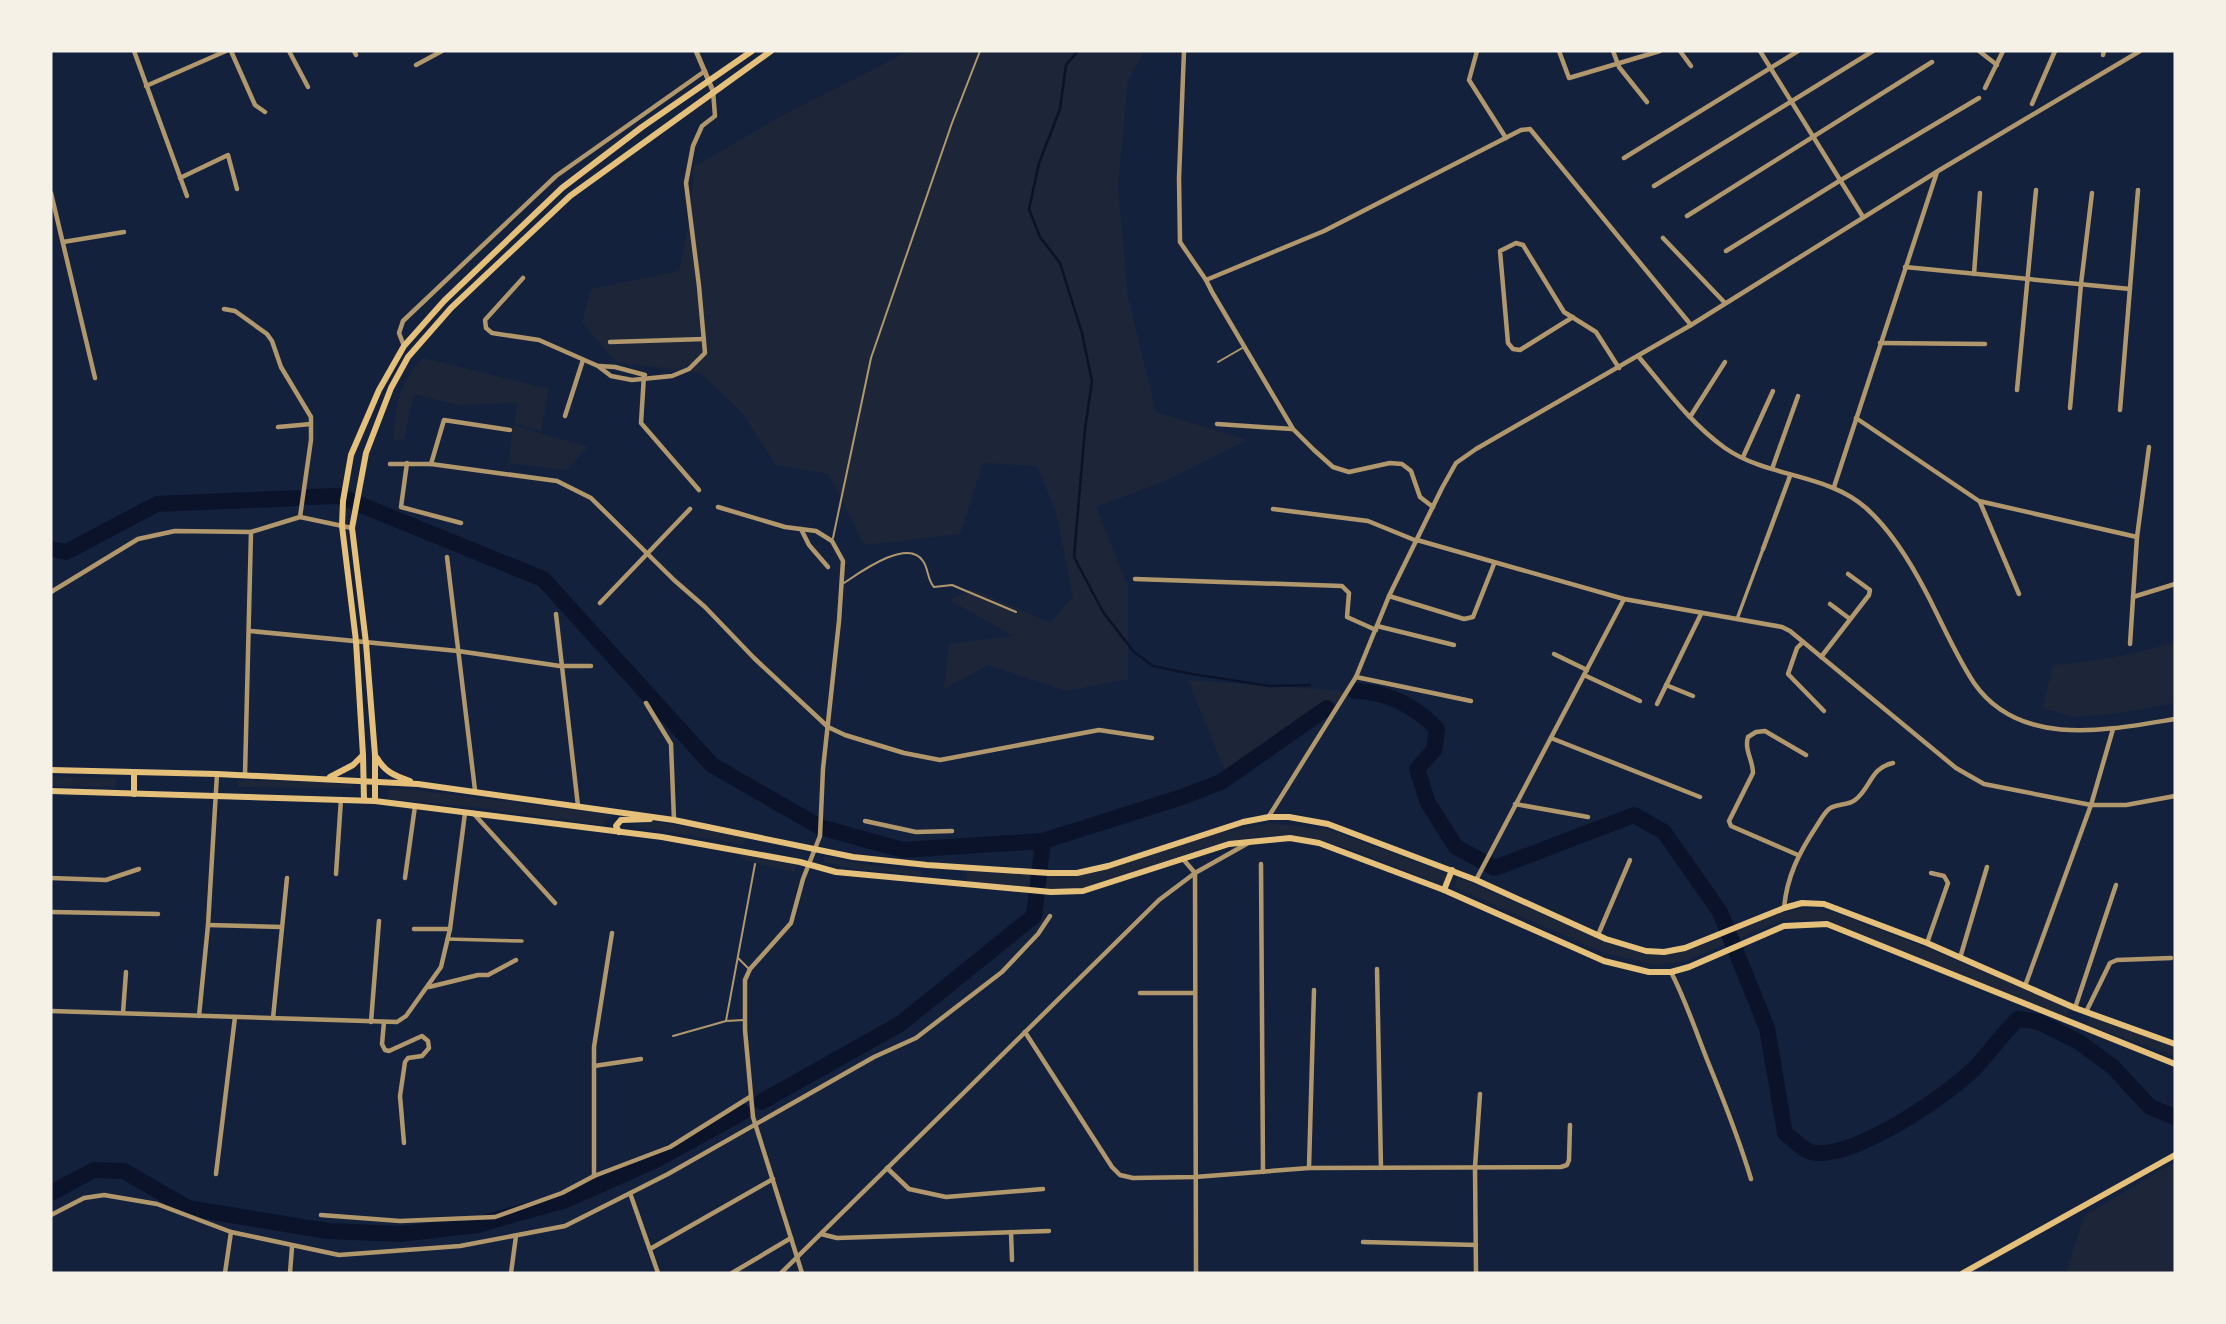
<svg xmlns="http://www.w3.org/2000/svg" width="2226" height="1324" font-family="Quicksand,sans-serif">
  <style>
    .green { fill: #1d2539 }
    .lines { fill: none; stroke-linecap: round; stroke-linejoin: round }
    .stream { stroke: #0b132b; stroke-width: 2.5 }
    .river { stroke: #0b132b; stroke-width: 16 }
    .service { stroke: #b1986c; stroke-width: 2 }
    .pedestrian { stroke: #b1986c; stroke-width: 3.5 }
    .minor { stroke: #b1986c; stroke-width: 4.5 }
    .tertiary { stroke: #b1986c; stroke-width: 5 }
    .secondary { stroke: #e5c07b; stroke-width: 6 }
    .primary { stroke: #e5c07b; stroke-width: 6 }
  </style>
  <rect width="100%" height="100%" fill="#14213d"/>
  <g class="green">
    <polygon points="909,51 1144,51 1128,81 1118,186 1128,297 1156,412 1247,440 1165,481 1096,507 1128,586 1128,679 1067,691 988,665 944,689 949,644 1013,636 950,600 971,589 1051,623 1073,596 1056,512 1037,466 983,463 960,534 864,545 829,474 776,465 743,414 701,373 616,362 582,322 591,289 679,271 690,217 694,167 774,120"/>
    <path d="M423,358l126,31 -8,42 -26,-7 2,-21 -59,2 -44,-11 -10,45 -11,1c3,-34 5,-57 30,-82z"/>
    <polygon points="513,425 588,447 566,470 509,463"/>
    <path d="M2175,642v61l-63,11 -39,3 -30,-9 10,-43c42,-4 82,-10 122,-23z"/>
    <polygon points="1188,680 1345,691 1341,698 1227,776"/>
    <polygon points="51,776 116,778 115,787 51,786"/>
    <polygon points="237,780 327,782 355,786 350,788 238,787"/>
    <polygon points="389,788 416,790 613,815 602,825 475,807 388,799"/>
    <polygon points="652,821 748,838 743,844 632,826"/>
    <path d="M1270,823l57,6 121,44 -6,12c-45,-17 -107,-47 -153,-49 -58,-3 -111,22 -165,40 -13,4 -27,10 -41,12 -37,6 -80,-1 -117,-3l1,-17 106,7 21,-2 119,-39z"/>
    <polygon points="737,854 797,865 794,872 746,861"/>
    <polygon points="824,856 856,863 920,871 922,872 922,876 856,869 824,862"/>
    <path d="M1458,877l146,64c27,10 54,16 83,9 41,-10 76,-40 120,-41 26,-1 52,13 76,22 63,24 125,51 187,78l-5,8 -238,-97h-45l-94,40 -31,5 -53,-12 -150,-66z"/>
    <polygon points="2090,1016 2175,1046 2175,1056 2087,1025"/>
    <polygon points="2175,1162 2175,1273 2066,1273 2084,1216"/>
  </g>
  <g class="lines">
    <polyline class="stream" points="1078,51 1066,65 1060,109 1039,163 1029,209 1040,237 1060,263 1082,333 1092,381 1085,429 1074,557 1103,612 1134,652 1153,666 1192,674 1270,686 1310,685"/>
    <g class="river">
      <polyline points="308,497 339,496 543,579 712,765 820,827 903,850 1043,841"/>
      <polyline points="51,549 66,552 157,504 298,498"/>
      <path d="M1355,691c32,0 61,16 82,38l-3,21 -17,19 11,34 28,44 39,21 139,-53 30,17 56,80 47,116 18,105c7,5 14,13 21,17 36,19 143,-56 169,-82 15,-16 27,-34 43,-49l21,3 40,20 34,25 37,40 25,10"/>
      <polyline points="761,1102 900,1024 1034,916 1043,841 1182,797 1221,782 1327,708"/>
      <polyline points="51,1193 94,1170 124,1171 188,1208 328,1231 401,1234 477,1225 566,1200 656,1160 743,1112"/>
    </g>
    <g class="service">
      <polyline points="1218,362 1244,347"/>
      <polyline points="833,538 871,358 952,123 980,51"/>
      <path d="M844,583c15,-10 64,-46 79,-22 6,9 4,18 11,26l18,-2 64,27"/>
      <polyline points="738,958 749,969"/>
      <polyline points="726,1021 755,864"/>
      <polyline points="673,1036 726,1021 744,1020"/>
    </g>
    <g class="pedestrian">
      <polyline points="1737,619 1763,549"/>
      <polyline points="447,939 522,941"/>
    </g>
    <g class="minor">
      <polyline points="134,51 187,196"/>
      <polyline points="231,51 255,105 265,112"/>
      <polyline points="289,51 308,87"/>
      <polyline points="354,51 356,55"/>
      <polyline points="1184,51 1179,178 1180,242 1206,280 1212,292 1293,429 1314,450 1333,467 1349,472 1390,463 1402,464 1411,471 1420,497 1433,507"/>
      <polyline points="1477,51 1469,80 1506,138"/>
      <polyline points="1559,51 1569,78 1660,51"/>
      <polyline points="1613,51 1619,67 1647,102"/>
      <polyline points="1680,51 1691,66"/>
      <polyline points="1760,51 1863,217"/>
      <polyline points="1979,51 1997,65"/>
      <polyline points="2103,55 2104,51"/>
      <polyline points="416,65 442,51"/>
      <polyline points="146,86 226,51"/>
      <polyline points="1985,88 2003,51"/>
      <polyline points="2032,104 2055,51"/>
      <polyline points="1624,158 1798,51"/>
      <polyline points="180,178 228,155 237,189"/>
      <polyline points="1654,186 1873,51"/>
      <polyline points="51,193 95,378"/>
      <polyline points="1687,216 1932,62"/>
      <polyline points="1663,238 1725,303"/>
      <polyline points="63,242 124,232"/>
      <polyline points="1726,251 1841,180 1979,98"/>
      <polyline points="1905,267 2130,289"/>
      <polyline points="1974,274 1980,193"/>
      <polyline points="523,278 485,320 486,328 492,333 539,340 598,366 611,376 632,380 672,376 689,369 705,353 699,286 686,183 693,146 702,126 715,116 713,91"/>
      <polyline points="1206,280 1324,231 1521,130 1530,129 1691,325"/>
      <polyline points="224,309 235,311 267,334 272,341 281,367 311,417 311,440 300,517"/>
      <polyline points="1573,317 1520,350 1513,349 1508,343 1500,251 1516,243 1523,245 1564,312 1596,332 1619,368"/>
      <polyline points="610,342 704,339"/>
      <polyline points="1880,343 1985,344"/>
      <polyline points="404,346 399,333 403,321 556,176 705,71"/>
      <path d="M1638,356c27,32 53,68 87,92 43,30 102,25 141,60 26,23 45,55 61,86 15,29 29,62 47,89 46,66 134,47 201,36"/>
      <polyline points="599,366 615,367 645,375"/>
      <polyline points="644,375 641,423 699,490"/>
      <polyline points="2017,390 2036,190"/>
      <polyline points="2070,408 2081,284 2092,193"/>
      <polyline points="2120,410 2138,190"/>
      <polyline points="565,416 583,360"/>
      <polyline points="1690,417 1725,362"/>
      <polyline points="1856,418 1979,501 2137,537"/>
      <polyline points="1217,424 1292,429"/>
      <polyline points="278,427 311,424"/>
      <polyline points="1743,457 1773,391"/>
      <polyline points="407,463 401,507 461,523"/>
      <polyline points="390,464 431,464 557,481 591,498 674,580 705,607 754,658 828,727 845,735 904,753 940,760 1099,730 1152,738"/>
      <polyline points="431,464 444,420 510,430"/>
      <polyline points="1772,469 1798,396"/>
      <polyline points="1834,487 1937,172"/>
      <polyline points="1980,502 2019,594"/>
      <polyline points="718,507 785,527 816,531 832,541 843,561 839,621 823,769 820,836 803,879 791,923 750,969 745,980 745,1030 753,1117 802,1273"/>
      <polyline points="1273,509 1368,521 1417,541"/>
      <polyline points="801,529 809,545 828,567"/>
      <polyline points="1417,540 1624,599 1782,627 1790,631 1956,768 1984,784 2091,805 2126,805 2175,796"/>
      <polyline points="1763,549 1790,476"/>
      <polyline points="447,557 475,790"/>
      <polyline points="1135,579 1342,586 1349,593 1347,617 1376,630"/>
      <polyline points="51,592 138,539 175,531 251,532 300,517 352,528"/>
      <polyline points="1389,596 1464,619 1473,617 1494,564"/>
      <polyline points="2133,597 2175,584"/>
      <polyline points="600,603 690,509"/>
      <polyline points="1830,604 1850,619"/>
      <polyline points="556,614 578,806"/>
      <polyline points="1377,626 1454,645"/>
      <polyline points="250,631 458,651 560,666 591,666"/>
      <polyline points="1803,642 1797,648 1788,674 1824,711"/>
      <polyline points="2130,644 2137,537 2149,447"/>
      <polyline points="1554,654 1587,670"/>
      <polyline points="1821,657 1869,595 1870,590 1848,574"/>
      <polyline points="1584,675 1640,701"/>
      <polyline points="1356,677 1471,701"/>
      <polyline points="1666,685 1693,696"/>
      <polyline points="646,703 671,744 674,820"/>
      <polyline points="1657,704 1701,614"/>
      <polyline points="1551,738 1700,797"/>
      <polyline points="245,775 251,532"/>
      <polyline points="1515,804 1588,817"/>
      <polyline points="473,813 555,903"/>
      <polyline points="1269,816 1356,677 1389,596 1442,488 1456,463 1476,449 1691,325 1938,171 2140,51"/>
      <polyline points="865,821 916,832 952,831"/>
      <path d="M1798,855l-67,-29 -2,-5 24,-48c0,-13 -9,-23 -5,-36l8,-5 9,-1 41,24"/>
      <polyline points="1183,859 1195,873 1196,1273"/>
      <polyline points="1261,864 1263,1172"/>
      <polyline points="336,874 341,799"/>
      <polyline points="51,878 106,880 139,869"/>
      <polyline points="405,878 415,806"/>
      <polyline points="1476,880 1624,599"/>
      <path d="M1784,908c3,-32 15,-55 32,-81 4,-6 8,-14 13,-18 8,-6 19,-3 26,-9 16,-12 15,-32 38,-37"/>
      <polyline points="51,912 158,914"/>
      <polyline points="208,925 282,927"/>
      <polyline points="414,929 450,929"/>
      <polyline points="1598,935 1630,860"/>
      <polyline points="1927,943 1948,883 1944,876 1931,873"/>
      <polyline points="1960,958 1987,867"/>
      <polyline points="1377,969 1381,1168"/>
      <path d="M1671,972c15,29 25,60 37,90 16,39 31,77 43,117"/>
      <polyline points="2025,986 2091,805 2113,729"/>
      <polyline points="429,987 478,975 488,975 516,960"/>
      <polyline points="1140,993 1195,993"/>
      <polyline points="2075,1008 2116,885"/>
      <polyline points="51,1011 397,1022 406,1016 441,967 450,929 465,813"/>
      <polyline points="2086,1012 2110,963 2117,960 2171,958"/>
      <polyline points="123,1013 126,972"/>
      <polyline points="199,1016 208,925 217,774"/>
      <polyline points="273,1018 287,878"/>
      <polyline points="371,1022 379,921"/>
      <polyline points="384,1022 382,1044 385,1050 389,1051 422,1036 428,1041 429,1048 422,1056 408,1058 405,1062 400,1096 404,1143"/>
      <polyline points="1025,1032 1112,1167 1120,1175 1133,1178 1195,1177 1309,1168 1561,1167 1567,1165 1569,1160 1570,1125"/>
      <polyline points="594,1066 641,1059"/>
      <polyline points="887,1168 909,1189 946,1197 1043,1189"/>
      <polyline points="1309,1168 1314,990"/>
      <polyline points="216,1174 235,1017"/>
      <polyline points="594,1176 594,1047 612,933"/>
      <polyline points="630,1193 658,1273"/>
      <polyline points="51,1215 84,1198 104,1195 157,1204 231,1232 339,1255 460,1246 565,1226 668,1174 874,1057 916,1038 1002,972 1038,934 1050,916"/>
      <polyline points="321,1215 400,1221 495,1217 562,1193 594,1176 670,1147 750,1097"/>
      <polyline points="1011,1232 1012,1260"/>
      <polyline points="821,1234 837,1238 1049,1231"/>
      <polyline points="1363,1242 1476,1245"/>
      <polyline points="650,1249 773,1179"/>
      <polyline points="225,1273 231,1232"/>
      <polyline points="290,1273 292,1247"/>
      <polyline points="511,1273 516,1236"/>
      <polyline points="732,1273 791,1238"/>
      <polyline points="781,1273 1159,900 1195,873 1250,842"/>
      <polyline points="1476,1273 1475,1167 1480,1094"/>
    </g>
    <polyline class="tertiary" points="696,51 713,91"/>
    <polyline class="secondary" points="1963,1273 2175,1155"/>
    <g class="primary">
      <path d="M377,758c8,14 18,18 33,23"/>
      <polyline points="51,770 217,774 418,784 674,820 853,857 927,865 1049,873 1077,873 1108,866 1243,822 1269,817 1289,817 1328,824 1476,880 1606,939 1646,951 1664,952 1685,948 1784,908 1802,903 1824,904 1927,943 2075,1008 2175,1044"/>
      <polyline points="134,772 134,794"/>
      <polyline points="330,777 353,765 363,755"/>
      <polyline points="51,791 375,801 662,837 800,862 836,872 1051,892 1083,891 1229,844 1290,838 1319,843 1444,890 1604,961 1649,972 1671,972 1689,967 1784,926 1827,924 2175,1064"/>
      <polyline points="364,800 363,755 356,641 342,526 343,501 351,455 379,390 404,346 444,301 562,188 642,127 752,51"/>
      <polyline points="375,801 375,755 366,643 352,528 366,453 391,388 408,357 451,308 570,196 771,51"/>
      <polyline points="619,832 616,826 621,820 650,819"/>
      <polyline points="1444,890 1452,870"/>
    </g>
  </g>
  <rect width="2226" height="1324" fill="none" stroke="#f6f1e7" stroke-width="105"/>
</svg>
